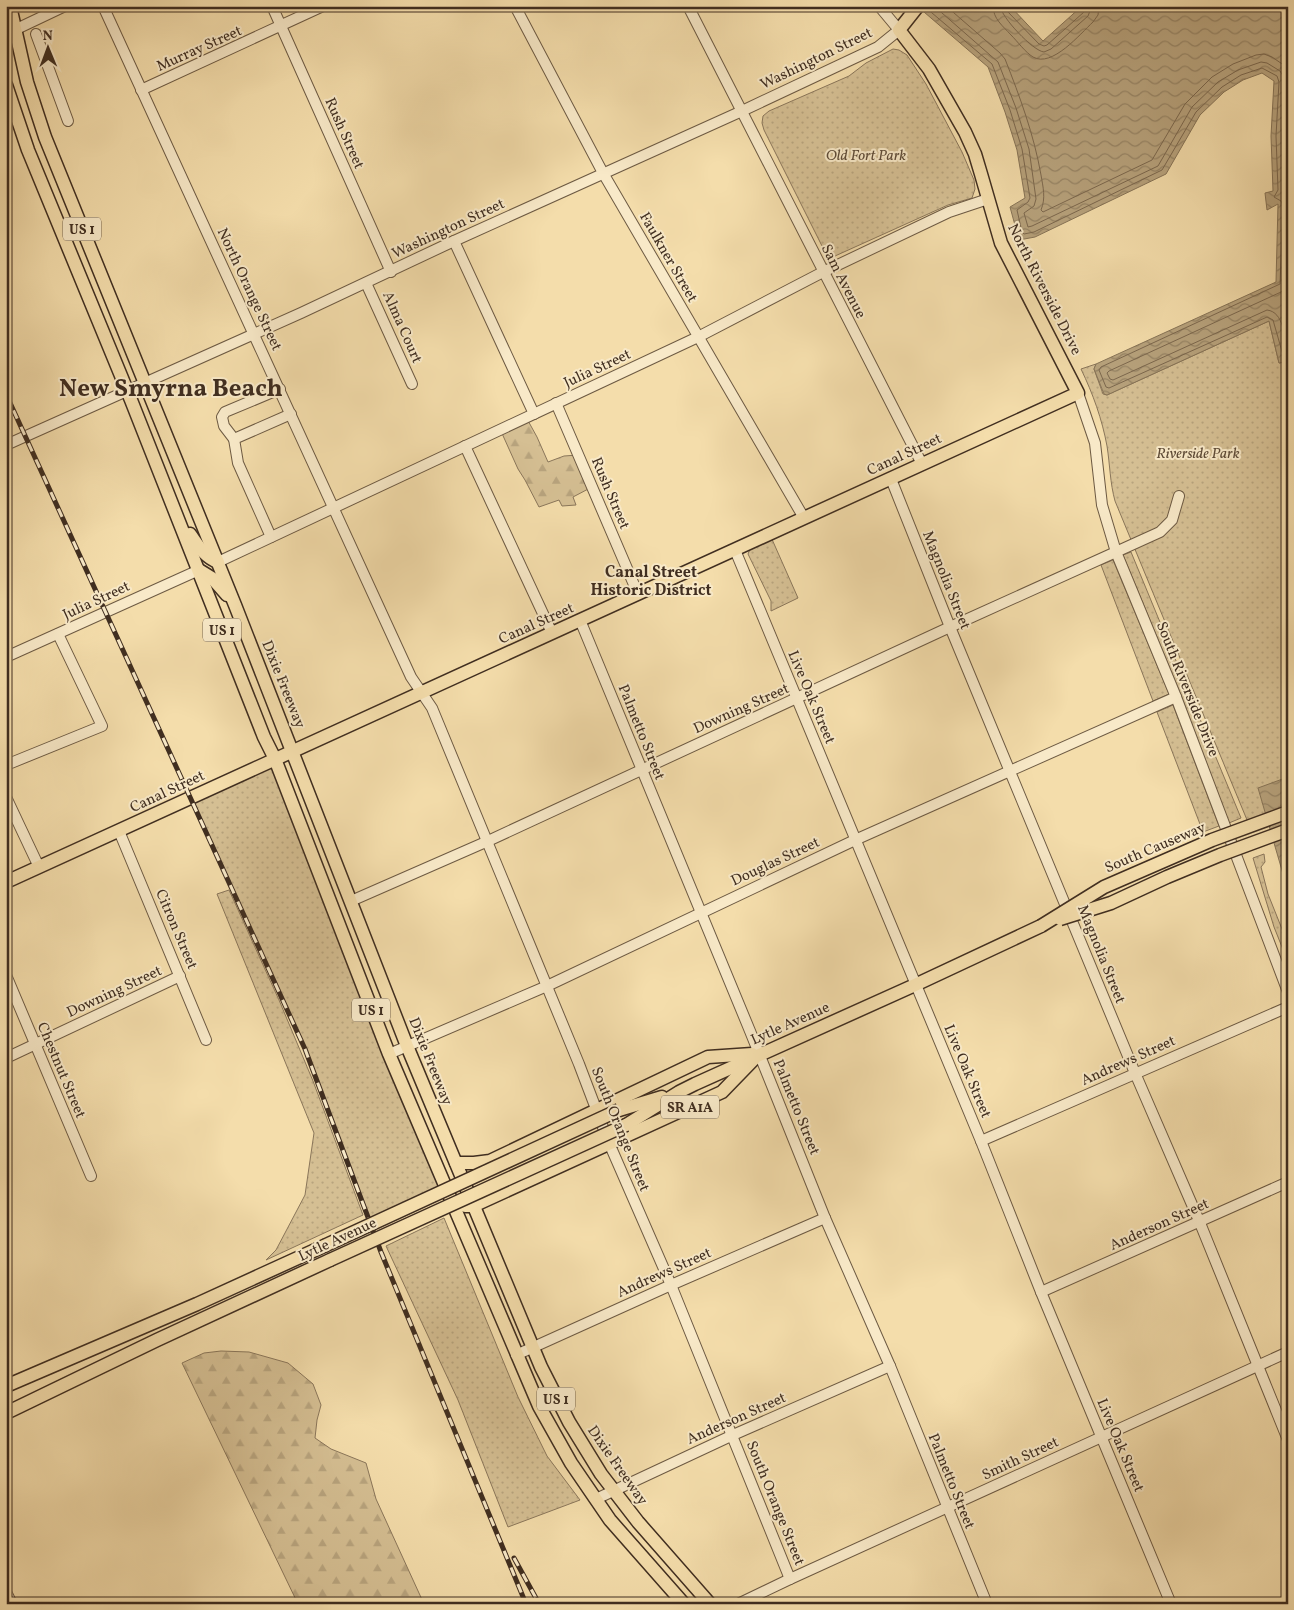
<svg xmlns="http://www.w3.org/2000/svg" width="1294" height="1610" font-family="Vollkorn,serif">
  <style>
    .grass { fill: url(#grass-dots); stroke: #8a765a }
    .forest { fill: url(#forest-firs); stroke: #8a765a }
    .water { fill: url(#water-waves); stroke: #877457 }
    .lines { fill: none; stroke-linecap: round; stroke-linejoin: round }
    .shore { stroke: #7c684e; stroke-width: 1 }
    .minor-casing { stroke: #6d5a43; stroke-width: 12 }
    .major-casing { stroke: #402e20; stroke-width: 15 }
    .minor { stroke: #f8e9c8; stroke-width: 10 }
    .major { stroke: #f4ddab; stroke-width: 12 }
    .rail-casing { stroke: #402e20; stroke-width: 5 }
    .rail { stroke: #f8e9c8; stroke-width: 3; stroke-dasharray: 9; stroke-linecap: butt }
    .major-bridge-casing { stroke: #402e20; stroke-width: 15; stroke-linecap: butt }
    .major-bridge { stroke: #f4ddab; stroke-width: 12 }
    .labels { text-anchor: middle; stroke-width: 4; stroke-linejoin: round; paint-order: stroke }
    .shield { fill: #f8e9c8; stroke: #776652; stroke-width: 1 }
    .shield-label { font-size: 14px; font-weight: bold; fill: #402e20 }
    .street-label { font-size: 15px; fill: #402e20; stroke: #f8e9c8 }
    .park-label { font-size: 15px; font-style: italic; fill: #5e4b37; stroke: #f8e9c8 }
    .neighbourhood-label { font-size: 16px; font-weight: bold; fill: #402e20; stroke: #f8e9c8 }
    .town-label { font-size: 25px; font-weight: bold; fill: #402e20; stroke: #f8e9c8 }
  </style>
  <defs>
    <pattern id="grass-dots" width="8" height="8" patternUnits="userSpaceOnUse" patternTransform="scale(1.25)"><rect width="8" height="8" fill="#d5bf93"/><path d="M2 2h.1M6 6h.1" fill="none" stroke="#b8a47e" stroke-width="1.8" stroke-linecap="round"/></pattern>
    <pattern id="forest-firs" width="22" height="20" patternUnits="userSpaceOnUse" patternTransform="scale(1.25)"><rect width="22" height="20" fill="#d5bf93"/><path d="M5 1l3.5 6h-7zM16 11l3.5 6h-7z" fill="#b8a47e"/></pattern>
    <pattern id="water-waves" width="16" height="10" patternUnits="userSpaceOnUse" patternTransform="scale(1.25)"><rect width="16" height="10" fill="#b7a27c"/><path d="M0 5q4-4 8 0t8 0" fill="none" stroke="#968465"/></pattern>
  </defs>
  <rect width="100%" height="100%" fill="#f4ddab"/>
  <filter id="stains"><feTurbulence type="fractalNoise" baseFrequency=".004" numOctaves="4"/><feColorMatrix values="0 0 0 0 .2 0 0 0 0 .09 0 0 0 0 .02 0 0 0 .5 -.17"/></filter>
  <radialGradient id="worn" r=".72"><stop offset=".6" stop-color="#630" stop-opacity="0"/><stop offset="1" stop-color="#630" stop-opacity=".3"/></radialGradient>
  <g class="grass">
    <polygon points="893,49 899,50 907,55 926,84 962,152 974,180 975,189 972,198 948,205 835,256 828,254 822,246 764,130 762,123 763,116 769,111 849,76 866,63"/>
    <path d="M1269,321l10,42 6,-1 3,2v455l-36,13 -137,-331c-5,-18 -5,-36 -8,-55 -5,-27 -14,-52 -26,-77l15,-5 -2,5 9,25 4,1z"/>
    <polygon points="771,537 798,598 771,611 771,601 748,554 751,547"/>
    <polygon points="1131,552 1241,818 1229,823 1179,690 1123,555"/>
    <polygon points="1113,560 1169,694 1153,701 1101,565"/>
    <polygon points="1173,705 1219,826 1203,832 1157,712"/>
    <polygon points="275,759 446,1187 371,1225 317,1079 283,998 192,798"/>
    <polygon points="1264,854 1265,862 1261,867 1268,894 1288,944 1288,962 1274,927 1253,858"/>
    <polygon points="229,890 279,1000 313,1081 363,1215 266,1260 276,1250 305,1195 314,1133 217,894"/>
    <polygon points="444,1218 518,1397 547,1456 580,1500 508,1527 458,1400 386,1246"/>
  </g>
  <g class="forest">
    <polygon points="526,417 537,437 548,462 564,456 578,455 592,487 573,497 576,505 562,506 559,500 539,507 525,480 518,469 500,429"/>
    <polygon points="221,1351 249,1352 288,1363 313,1384 321,1405 317,1420 315,1438 331,1449 366,1463 376,1499 424,1604 298,1604 182,1363 204,1353"/>
  </g>
  <g class="water">
    <polygon points="917,6 1010,6 1043,41 1082,6 1288,6 1288,364 1285,362 1279,363 1269,321 1107,395 1104,394 1094,369 1096,364 1276,282 1278,204 1267,210 1265,193 1273,191 1271,136 1274,81 1262,73 1243,80 1224,92 1200,115 1166,174 1035,237 1019,240 1010,207 1025,198 1017,150 1005,112 988,67"/>
    <polygon points="1288,777 1288,891 1258,788"/>
  </g>
  <g class="lines">
    <g class="shore">
      <polyline points="934,6 998,62 1016,108 1029,149 1036,199 1034,206 1024,213 1028,227 1032,226 1158,166 1192,107 1218,82 1238,70 1261,62 1267,63 1280,71 1285,79 1282,136 1283,194 1288,200"/>
      <path d="M946,6l54,47 5,6c15,38 29,76 36,116 2,12 5,23 0,35l2,2 109,-52 33,-56 27,-27 21,-13 23,-9 8,-1 8,3 16,11"/>
      <path d="M993,6c0,13 10,20 18,29 7,7 14,17 22,22 19,11 47,-23 60,-35l5,-7 1,-9"/>
      <path d="M1000,6c1,11 33,45 44,46l7,-3 37,-33 4,-10"/>
      <polyline points="1007,6 1008,12 1039,44 1044,46 1047,45 1084,12 1085,6"/>
      <polyline points="925,7 992,64 1010,110 1022,149 1030,198 1028,202 1017,210 1022,232 1024,234 1034,232 1162,170 1196,112 1222,87 1241,75 1262,68 1277,76 1279,82 1276,136 1278,190 1274,197 1281,201 1283,206 1280,284 1101,367 1099,370 1106,387 1109,388 1267,317 1273,320 1283,355 1288,358"/>
      <path d="M1288,276l-1,9 -6,7 -172,79 -2,2 3,6 3,1 154,-70c17,2 17,27 21,40"/>
    </g>
    <defs>
      <g id="minor">
        <polyline points="103,6 411,677 432,708 579,1064 609,1143 671,1285 790,1579"/>
        <polyline points="272,6 391,272"/>
        <polyline points="515,6 603,173 804,518"/>
        <polyline points="688,6 922,464"/>
        <polyline points="6,34 65,6"/>
        <polyline points="36,34 68,121"/>
        <polyline points="141,90 323,6"/>
        <polyline points="454,241 534,414"/>
        <polyline points="366,283 412,384"/>
        <polyline points="1078,393 1095,443 1102,505 1116,552 1176,697 1288,992"/>
        <polyline points="556,403 638,594"/>
        <polyline points="234,439 224,426 222,417 225,412 280,389"/>
        <polyline points="6,445 301,313 454,241 742,111 878,47 899,30 879,6"/>
        <polyline points="465,446 552,633"/>
        <polyline points="891,479 950,627 1135,1073 1200,1223 1288,1440"/>
        <polyline points="271,537 238,463 234,439 291,414"/>
        <polyline points="735,550 981,1141 1041,1292 1171,1604"/>
        <polyline points="218,562 698,337 823,272 949,212 988,199"/>
        <polyline points="580,620 750,1031 825,1218 890,1366 987,1604"/>
        <polyline points="6,657 199,570"/>
        <polyline points="6,765 102,726 58,634"/>
        <polyline points="6,797 39,867"/>
        <polyline points="119,831 206,1040"/>
        <polyline points="351,901 488,841 950,627 1160,532 1172,520 1179,496"/>
        <polyline points="6,975 91,1176"/>
        <polyline points="389,1054 547,986 855,840 1176,697"/>
        <polyline points="6,1058 180,976"/>
        <polyline points="981,1141 1288,1007"/>
        <polyline points="1041,1292 1288,1182"/>
        <polyline points="516,1355 671,1285 825,1218"/>
        <polyline points="596,1499 733,1435 890,1366"/>
        <polyline points="6,1592 12,1604"/>
        <polyline points="738,1604 790,1579 1288,1352"/>
        <polyline points="1250,1604 1257,1604"/>
      </g>
      <g id="major">
        <polyline points="10,6 27,82 45,137 235,605 407,1046 541,1367 569,1422 601,1474 638,1522 710,1604"/>
        <polyline points="6,85 28,150 131,400 264,737 275,759 389,1054 539,1406 571,1463 610,1520 684,1604"/>
        <path d="M190,534c8,11 14,23 28,28"/>
        <polyline points="199,570 212,578 227,595"/>
        <polyline points="6,882 1078,393 1001,243 981,174 975,154 965,132 929,69 899,30 918,6"/>
        <polyline points="619,1110 662,1097"/>
        <polyline points="626,1125 679,1092 695,1084 915,985 1041,926"/>
        <polyline points="456,1163 474,1163 490,1161 708,1057 752,1054"/>
        <polyline points="465,1206 473,1206 722,1092 754,1059"/>
        <polyline points="6,1386 197,1304 324,1246"/>
        <polyline points="6,1413 157,1340 330,1260"/>
      </g>
    </defs>
    <use href="#minor" class="minor-casing"/>
    <use href="#major" class="major-casing"/>
    <use href="#minor" class="minor"/>
    <use href="#major" class="major"/>
    <defs>
      <g id="rail">
        <polyline points="6,394 305,1049 381,1252 526,1604"/>
        <polyline points="514,1558 537,1600"/>
      </g>
    </defs>
    <use href="#rail" class="rail-casing"/>
    <use href="#rail" class="rail"/>
    <defs>
      <g id="major-bridge">
        <polyline points="1060,919 1111,903 1167,877 1220,855 1288,830"/>
        <polyline points="1041,926 1104,887 1212,840 1288,812"/>
        <polyline points="324,1246 619,1110"/>
        <polyline points="330,1260 626,1125"/>
      </g>
    </defs>
    <use href="#major-bridge" class="major-bridge-casing"/>
    <use href="#major-bridge" class="major-bridge"/>
  </g>
  <g class="labels">
    <g class="shield">
      <rect x="63" y="217.5" width="38" height="23" rx="4"/>
      <rect x="203" y="618.5" width="38" height="23" rx="4"/>
      <rect x="352" y="998.5" width="38" height="23" rx="4"/>
      <rect x="661" y="1095.5" width="58" height="23" rx="4"/>
      <rect x="537" y="1387.5" width="38" height="23" rx="4"/>
    </g>
    <g class="shield-label">
      <text x="82" y="234">US 1</text>
      <text x="222" y="635">US 1</text>
      <text x="371" y="1015">US 1</text>
      <text x="690" y="1112">SR A1A</text>
      <text x="556" y="1404">US 1</text>
    </g>
    <g class="street-label">
      <text transform="translate(199 48) rotate(-24)" y="5">Murray Street</text>
      <text transform="translate(816 58) rotate(-26)" y="5">Washington Street</text>
      <text transform="translate(345 133) rotate(66)" y="5">Rush Street</text>
      <text transform="translate(448 228) rotate(-25)" y="5">Washington Street</text>
      <text transform="translate(669 257) rotate(60)" y="5">Faulkner Street</text>
      <text transform="translate(844 281) rotate(63)" y="5">Sam Avenue</text>
      <text transform="translate(250 289) rotate(65)" y="5">North Orange Street</text>
      <text transform="translate(1045 289) rotate(63)" y="5">North Riverside Drive</text>
      <text transform="translate(403 327) rotate(66)" y="5">Alma Court</text>
      <text transform="translate(597 368) rotate(-25)" y="5">Julia Street</text>
      <text transform="translate(904 454) rotate(-25)" y="5">Canal Street</text>
      <text transform="translate(611 493) rotate(67)" y="5">Rush Street</text>
      <text transform="translate(947 580) rotate(68)" y="5">Magnolia Street</text>
      <text transform="translate(96 600) rotate(-25)" y="5">Julia Street</text>
      <text transform="translate(536 623) rotate(-24)" y="5">Canal Street</text>
      <text transform="translate(284 684) rotate(68)" y="5">Dixie Freeway</text>
      <text transform="translate(1188 689) rotate(68)" y="5">South Riverside Drive</text>
      <text transform="translate(812 697) rotate(67)" y="5">Live Oak Street</text>
      <text transform="translate(741 708) rotate(-24)" y="5">Downing Street</text>
      <text transform="translate(642 732) rotate(68)" y="5">Palmetto Street</text>
      <text transform="translate(167 791) rotate(-25)" y="5">Canal Street</text>
      <text transform="translate(1155 847) rotate(-23)" y="5">South Causeway</text>
      <text transform="translate(775 861) rotate(-25)" y="5">Douglas Street</text>
      <text transform="translate(177 929) rotate(67)" y="5">Citron Street</text>
      <text transform="translate(1102 954) rotate(68)" y="5">Magnolia Street</text>
      <text transform="translate(114 991) rotate(-25)" y="5">Downing Street</text>
      <text transform="translate(790 1023) rotate(-24)" y="5">Lytle Avenue</text>
      <text transform="translate(1128 1060) rotate(-24)" y="5">Andrews Street</text>
      <text transform="translate(431 1061) rotate(68)" y="5">Dixie Freeway</text>
      <text transform="translate(62 1070) rotate(67)" y="5">Chestnut Street</text>
      <text transform="translate(968 1071) rotate(67)" y="5">Live Oak Street</text>
      <text transform="translate(797 1107) rotate(68)" y="5">Palmetto Street</text>
      <text transform="translate(621 1129) rotate(68)" y="5">South Orange Street</text>
      <text transform="translate(1159 1224) rotate(-24)" y="5">Anderson Street</text>
      <text transform="translate(337 1239) rotate(-25)" y="5">Lytle Avenue</text>
      <text transform="translate(664 1272) rotate(-24)" y="5">Andrews Street</text>
      <text transform="translate(736 1418) rotate(-24)" y="5">Anderson Street</text>
      <text transform="translate(1121 1445) rotate(67)" y="5">Live Oak Street</text>
      <text transform="translate(1020 1458) rotate(-25)" y="5">Smith Street</text>
      <text transform="translate(618 1465) rotate(55)" y="5">Dixie Freeway</text>
      <text transform="translate(952 1481) rotate(68)" y="5">Palmetto Street</text>
      <text transform="translate(776 1503) rotate(68)" y="5">South Orange Street</text>
    </g>
    <g class="park-label">
      <text x="866" y="160">Old Fort Park</text>
      <text x="1198" y="458">Riverside Park</text>
    </g>
    <g class="neighbourhood-label">
      <text x="651" y="577">Canal Street<tspan x="651" dy="18">Historic District</tspan></text>
    </g>
    <g class="town-label">
      <text x="171" y="396">New Smyrna Beach</text>
    </g>
  </g>
  <rect width="1294" height="1610" fill="none" stroke="#f4ddab" stroke-width="25"/>
  <rect x="8" y="8" width="1279" height="1595" fill="none" stroke="#402e20" stroke-width="2.5"/>
  <rect x="12" y="12" width="1269" height="1585" fill="none" stroke="#402e20"/>
  <g transform="translate(48 48) rotate(359)" stroke="#f8e9c8" stroke-width="4" paint-order="stroke">
  <path d="M0-4L9 19L0 12L-9 19Z" fill="#402e20"/>
  <text y="-8" font-size="14" font-weight="bold" text-anchor="middle" fill="#402e20">N</text>
  </g>
  <rect width="100%" height="100%" filter="url(#stains)"/>
  <rect width="100%" height="100%" fill="url(#worn)"/>
</svg>
